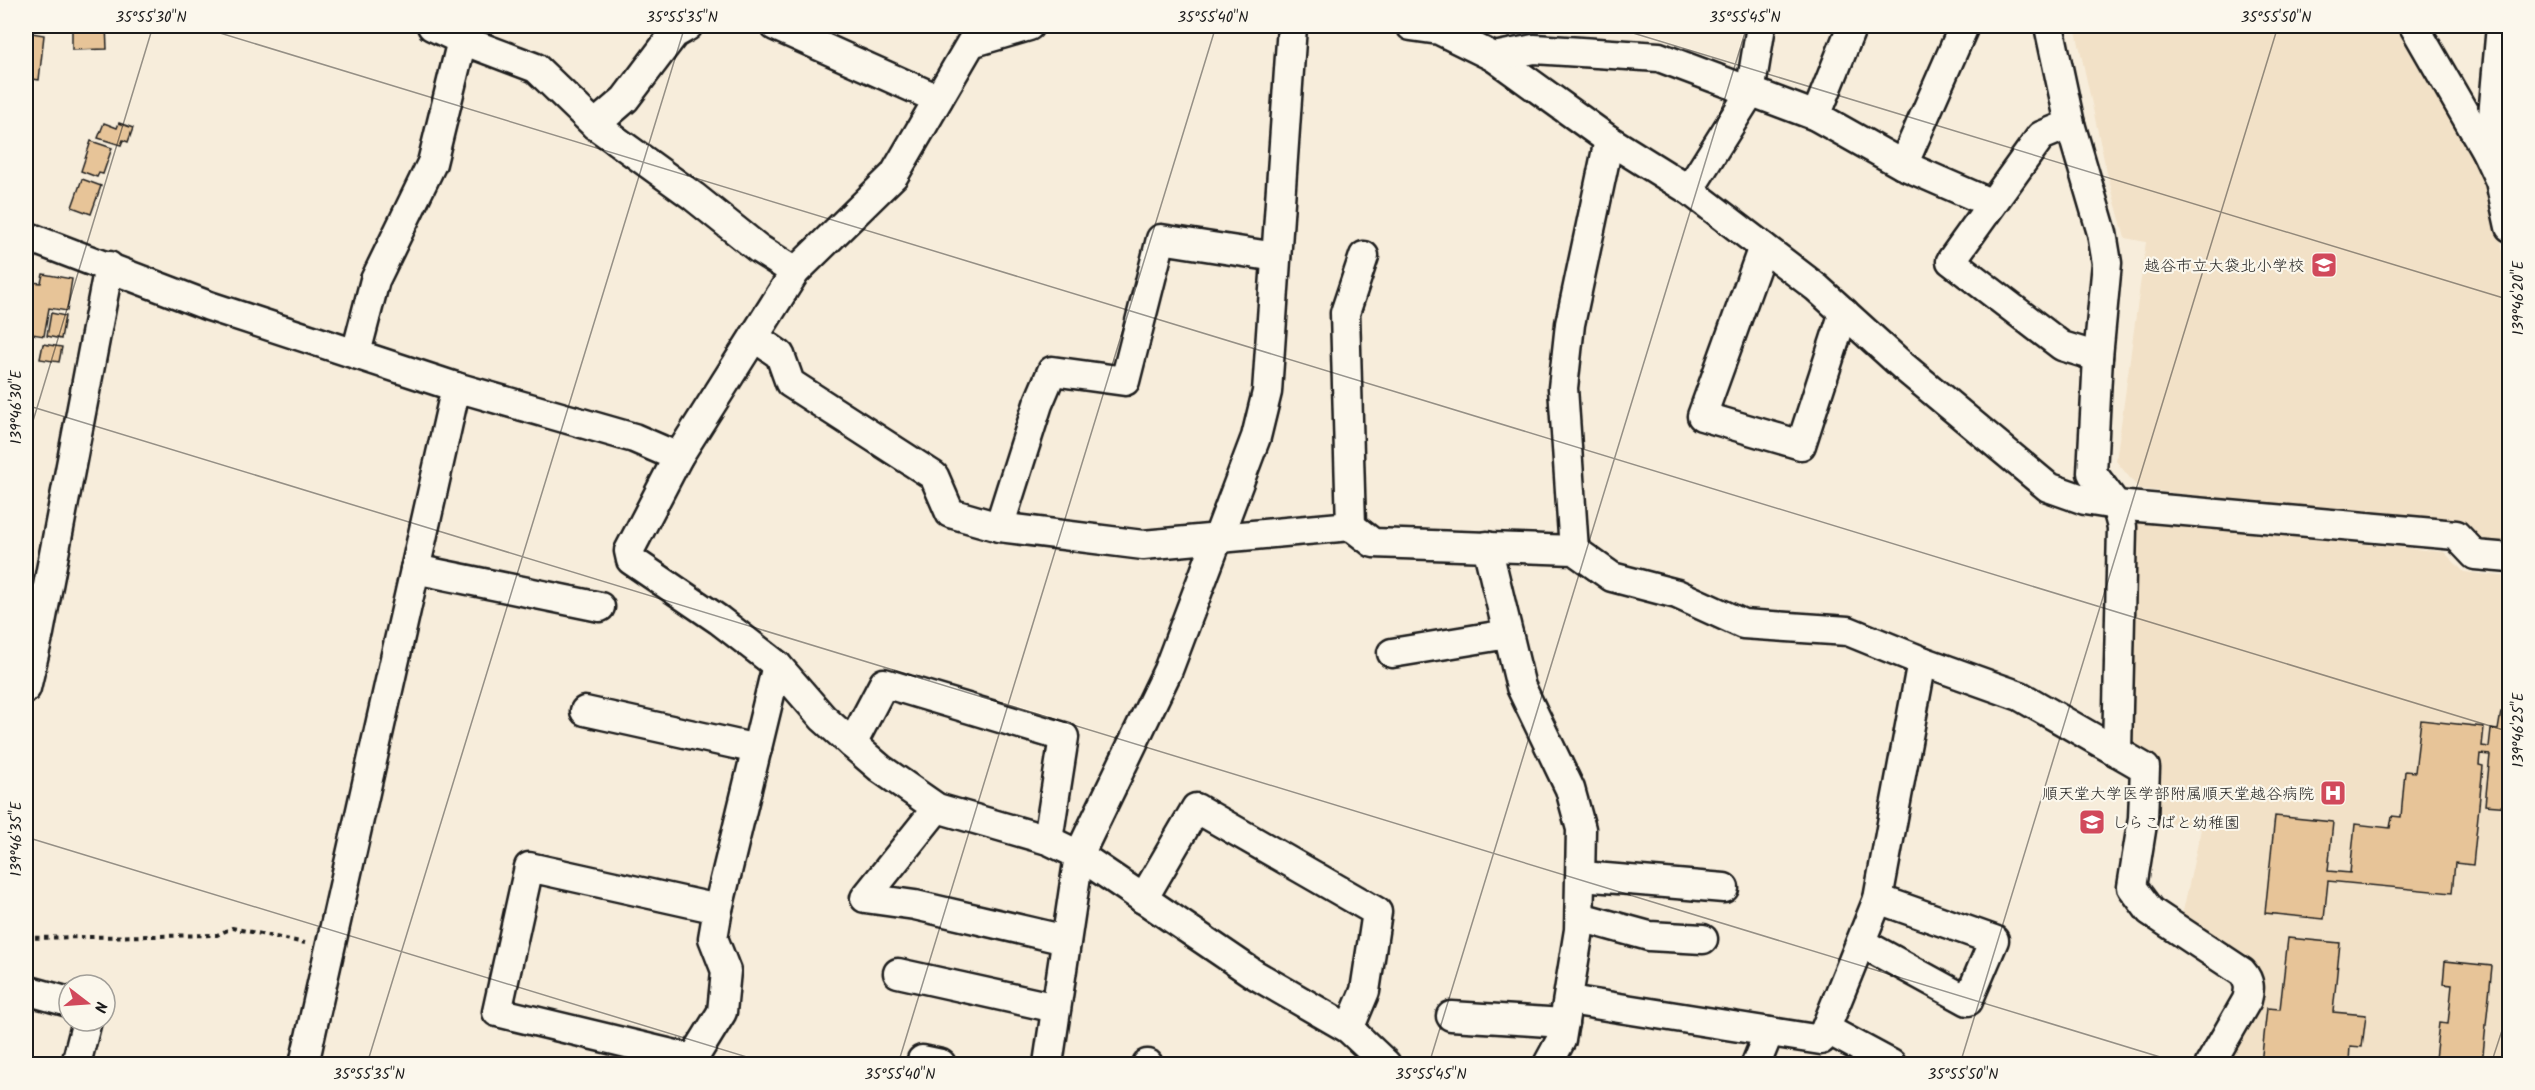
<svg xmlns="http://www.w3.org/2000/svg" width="2535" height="1090" font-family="Kalam,'Klee One',sans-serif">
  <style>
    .built { fill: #f2e1c7 }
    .building { fill: #e7c498; stroke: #1c1c1c; stroke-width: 1.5 }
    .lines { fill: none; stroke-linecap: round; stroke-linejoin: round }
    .minor-casing { stroke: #1c1c1c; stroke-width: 33 }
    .path { stroke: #1c1c1c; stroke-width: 4; stroke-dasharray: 4.5 4.5; stroke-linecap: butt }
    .minor { stroke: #fbf7ec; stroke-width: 28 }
    .ticks { fill: none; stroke: #1c1c1c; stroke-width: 1.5; stroke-opacity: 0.45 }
    .labels { text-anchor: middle; stroke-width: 4.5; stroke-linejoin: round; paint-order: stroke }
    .poi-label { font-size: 16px; fill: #1c1c1c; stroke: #fbf7ec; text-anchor: end }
    .neatline { fill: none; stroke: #1c1c1c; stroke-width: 2 }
    .ticks-label { font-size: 15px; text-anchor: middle; fill: #1c1c1c }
  </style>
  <rect width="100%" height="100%" fill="#f7eddb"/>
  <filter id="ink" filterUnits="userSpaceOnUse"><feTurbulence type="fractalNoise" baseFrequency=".0167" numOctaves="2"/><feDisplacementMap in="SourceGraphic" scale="12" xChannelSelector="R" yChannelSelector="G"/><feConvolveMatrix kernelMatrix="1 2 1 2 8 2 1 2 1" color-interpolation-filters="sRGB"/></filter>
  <g filter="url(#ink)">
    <g class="built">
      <polygon points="2075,26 2405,26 2440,100 2491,179 2509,289 2509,550 2482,549 2460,525 2139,489 2116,461 2146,242 2125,238 2106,169"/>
      <polygon points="2145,517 2243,527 2248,532 2444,552 2464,572 2509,577 2509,1064 2222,1064 2260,1000 2263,980 2253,965 2182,916 2201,829 2155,819 2130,748 2134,528"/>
    </g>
    <g class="building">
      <polygon points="72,26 106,26 107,49 72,50"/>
      <polygon points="26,32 44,35 39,80 26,78"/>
      <polygon points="104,123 117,128 119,123 133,128 128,142 123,140 121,145 98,138"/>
      <polygon points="91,141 112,148 103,174 99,173 97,177 81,171"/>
      <polygon points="82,179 101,186 91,214 72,207"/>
      <polygon points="43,274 72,279 67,311 49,308 44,336 26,333 31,282 41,283"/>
      <polygon points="51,313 65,316 61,339 47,336"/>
      <polygon points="43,344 62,347 59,362 40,359"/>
      <polygon points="2501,712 2510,712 2510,807 2485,805 2490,755 2480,754 2479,765 2483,766 2473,865 2455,863 2452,893 2328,881 2324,919 2265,913 2275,816 2333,822 2328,871 2350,873 2355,824 2390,828 2392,816 2401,817 2405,771 2415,772 2421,720 2484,727 2482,746 2489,747 2491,729 2498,730"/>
      <polygon points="2288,938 2340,943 2333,1012 2366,1015 2362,1047 2350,1046 2349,1062 2360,1064 2261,1064 2267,1008 2280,1009"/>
      <polygon points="2445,961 2492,966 2482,1064 2444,1064 2445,1060 2435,1059 2439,1023 2448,1024 2452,985 2443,984"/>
    </g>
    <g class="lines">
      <defs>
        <g id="minor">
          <polyline points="432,26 462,40 536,68 595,125 693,196 759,249 795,272"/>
          <polyline points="775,26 938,99"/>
          <polyline points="1029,26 971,43 894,175 795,272 678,457 629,551 631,560 719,620 777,665 823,718 852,744 881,769 937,808 1048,840 1079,855 1254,974 1349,1029 1386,1064"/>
          <polyline points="1411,26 1439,30 1494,57 1609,140 1689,190 1817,288 1904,367 2048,487 2085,500 2116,505 2456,535 2475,555 2510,558"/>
          <polyline points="2049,26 2070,124 2102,233 2107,263 2098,357 2092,473 2116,505 2122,527 2117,752"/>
          <polyline points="2414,26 2486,151 2500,181 2510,227"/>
          <polyline points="1494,57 1534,49 1659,57 1816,116 1903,165 1990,203"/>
          <polyline points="1816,116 1852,26"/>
          <polyline points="2070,124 2041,136 1951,261 2062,346 2098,357"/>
          <polyline points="595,125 625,99 674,34 688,26"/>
          <polyline points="2486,151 2491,139 2501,26"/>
          <polyline points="1903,165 1964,26"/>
          <polyline points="1689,190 1750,93 1761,26"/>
          <polyline points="26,236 209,306 456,387 634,438 678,457"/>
          <polyline points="1763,247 1702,416 1801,445 1844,312"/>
          <path d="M754,337l26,18 10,28 144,93 16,37 49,14 144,18 208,-19 22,17 201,7 38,27 65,17 66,30 105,7 74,30 98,35 125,72 -2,50 -11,69 18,24 92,61c8,9 8,17 5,28l-37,64"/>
          <polyline points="356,353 375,280 432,163 462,40"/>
          <polyline points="1351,526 1345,313 1364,256"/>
          <polyline points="999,527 1038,404 1052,371 1125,381 1161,239 1276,257"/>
          <polyline points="1487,546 1521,687 1570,789 1581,829 1579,930 1561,1040 1548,1064"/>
          <polyline points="1574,550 1563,388 1570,324 1609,140"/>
          <polyline points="415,569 600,607"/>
          <polyline points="1392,653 1508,634"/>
          <polyline points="26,688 39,633 109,266"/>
          <polyline points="585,711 757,749"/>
          <polyline points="852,744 884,683 1064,737 1048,840"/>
          <polyline points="937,808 865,898 915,905 1066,940"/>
          <polyline points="1582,876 1724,888"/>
          <polyline points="1143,899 1196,808 1377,912 1365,991 1349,1029"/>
          <polyline points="1580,917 1649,936 1703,939"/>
          <polyline points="1862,943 1968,1001 1994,940 1878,899"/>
          <polyline points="898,973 1056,1008"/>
          <polyline points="26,990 69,1002"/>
          <polyline points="1569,1000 1821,1040 1878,899 1922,661"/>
          <polyline points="1451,1016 1564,1023"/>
          <polyline points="1826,1029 1891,1064"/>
          <polyline points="693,1059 497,1012 529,867 718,909"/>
          <polyline points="76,1064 87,1021"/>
          <polyline points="304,1064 456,387"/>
          <polyline points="690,1064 722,1012 726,971 713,938 718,909 777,665"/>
          <polyline points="921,1064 922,1060 941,1064"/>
          <polyline points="1048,1064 1079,855 1168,670 1256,437 1267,392 1292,26"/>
          <polyline points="1147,1064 1148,1064"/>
          <polyline points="1756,1064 1769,1032"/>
        </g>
      </defs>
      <use href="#minor" class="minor-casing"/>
      <polyline class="path" points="26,938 217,935 232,928 305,943"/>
      <use href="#minor" class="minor"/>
    </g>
  </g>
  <path class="ticks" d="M197,26l2313,706M1610,26l900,274M26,405l2157,659M26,444l127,-418M26,837l744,227M367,1064l318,-1038M898,1064l318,-1038M1429,1064l318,-1038M1960,1064l318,-1038M2491,1064l19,-58"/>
  <defs>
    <symbol id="school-square" viewBox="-11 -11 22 22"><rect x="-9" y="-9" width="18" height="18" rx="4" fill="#d1495b" stroke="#fbf7ec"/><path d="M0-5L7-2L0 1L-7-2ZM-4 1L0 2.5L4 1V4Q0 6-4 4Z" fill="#fff"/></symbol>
    <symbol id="hospital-square" viewBox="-11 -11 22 22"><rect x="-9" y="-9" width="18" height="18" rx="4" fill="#d1495b" stroke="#fbf7ec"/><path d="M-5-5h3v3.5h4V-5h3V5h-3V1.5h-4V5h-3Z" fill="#fff"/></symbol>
  </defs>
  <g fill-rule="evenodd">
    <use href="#school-square" x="2309" y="250" width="30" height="30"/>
    <use href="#hospital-square" x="2318" y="778" width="30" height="30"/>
    <use href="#school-square" x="2077" y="807" width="30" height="30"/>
  </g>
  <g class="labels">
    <g class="poi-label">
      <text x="2304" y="271">越谷市立大袋北小学校</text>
      <text x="2314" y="799">順天堂大学医学部附属順天堂越谷病院</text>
      <text x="2112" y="828" text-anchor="start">しらこばと幼稚園</text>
    </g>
  </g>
  <rect width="2535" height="1090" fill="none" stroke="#fbf7ec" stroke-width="66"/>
  <g transform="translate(87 1003) rotate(107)"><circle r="28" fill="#fbf7ec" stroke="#a29f99" stroke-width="1.5"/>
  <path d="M0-4.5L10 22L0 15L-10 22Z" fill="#d1495b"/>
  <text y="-9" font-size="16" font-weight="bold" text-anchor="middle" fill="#1c1c1c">N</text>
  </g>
  <rect x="33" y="33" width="2469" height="1024" class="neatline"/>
  <g class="ticks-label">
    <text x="151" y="22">35°55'30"N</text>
    <text x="682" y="22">35°55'35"N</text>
    <text x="1213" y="22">35°55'40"N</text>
    <text x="1745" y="22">35°55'45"N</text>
    <text x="2276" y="22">35°55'50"N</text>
    <text transform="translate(2518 298) rotate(-90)" y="5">139°46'20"E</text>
    <text transform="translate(16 407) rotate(-90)" y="5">139°46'30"E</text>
    <text transform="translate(2518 730) rotate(-90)" y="5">139°46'25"E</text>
    <text transform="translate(16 839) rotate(-90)" y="5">139°46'35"E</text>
    <text x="369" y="1079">35°55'35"N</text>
    <text x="900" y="1079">35°55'40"N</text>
    <text x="1431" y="1079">35°55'45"N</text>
    <text x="1963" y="1079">35°55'50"N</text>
  </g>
</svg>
